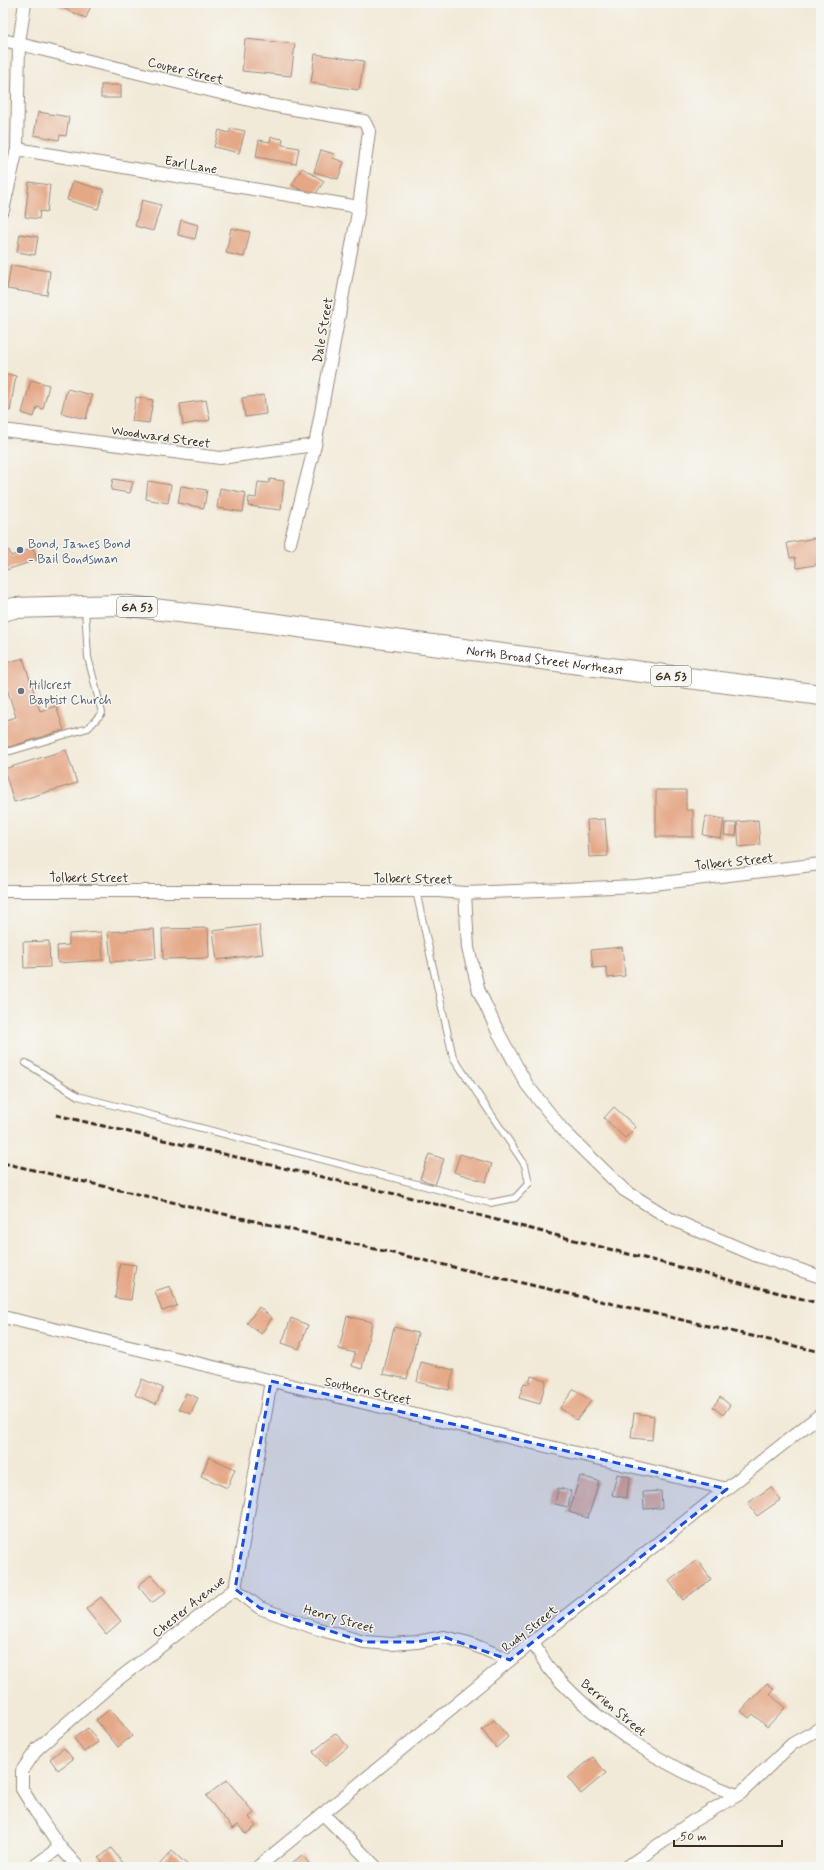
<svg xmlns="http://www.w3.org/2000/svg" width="824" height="1870" font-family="Mynerve,sans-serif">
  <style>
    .building { fill: #e5a887 }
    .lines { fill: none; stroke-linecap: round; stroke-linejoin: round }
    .service-casing { stroke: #968a7b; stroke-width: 8 }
    .minor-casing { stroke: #968a7b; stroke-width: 14 }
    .primary-casing { stroke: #968a7b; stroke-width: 22 }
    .service { stroke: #fff; stroke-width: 6 }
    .minor { stroke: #fff; stroke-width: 12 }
    .primary { stroke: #fff; stroke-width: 20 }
    .rail { stroke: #3b2a1e; stroke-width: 3; stroke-dasharray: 6 3; stroke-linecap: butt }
    .marked { fill: #1d4ed8; fill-opacity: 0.2; stroke: #1d4ed8; stroke-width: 3; stroke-dasharray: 8 5; stroke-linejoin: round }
    .service-dot { fill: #5c6f8a; stroke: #f6f6f2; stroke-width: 1.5 }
    .worship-dot { fill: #6b7280; stroke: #f6f6f2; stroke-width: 1.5 }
    .labels { text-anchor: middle; stroke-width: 3; stroke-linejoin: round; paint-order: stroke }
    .shield { fill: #f6f6f2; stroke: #73675e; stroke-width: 1 }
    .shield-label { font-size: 12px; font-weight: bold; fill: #3b2a1e }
    .street-label { font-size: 13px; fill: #3b2a1e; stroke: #f6f6f2 }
    .service-label { font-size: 13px; fill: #4e5e75; stroke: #f6f6f2; text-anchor: start }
    .worship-label { font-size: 13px; fill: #5b616d; stroke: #f6f6f2; text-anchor: start }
  </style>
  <rect width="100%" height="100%" fill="#f6f6f2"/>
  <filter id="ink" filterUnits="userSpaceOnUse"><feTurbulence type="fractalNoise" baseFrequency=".025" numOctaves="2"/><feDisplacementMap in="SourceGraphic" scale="8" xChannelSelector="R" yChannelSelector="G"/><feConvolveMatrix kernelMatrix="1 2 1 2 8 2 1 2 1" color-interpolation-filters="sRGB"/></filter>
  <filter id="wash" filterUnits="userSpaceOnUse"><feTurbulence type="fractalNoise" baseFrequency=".012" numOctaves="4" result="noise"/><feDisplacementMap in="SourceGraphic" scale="16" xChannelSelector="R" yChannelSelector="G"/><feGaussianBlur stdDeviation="0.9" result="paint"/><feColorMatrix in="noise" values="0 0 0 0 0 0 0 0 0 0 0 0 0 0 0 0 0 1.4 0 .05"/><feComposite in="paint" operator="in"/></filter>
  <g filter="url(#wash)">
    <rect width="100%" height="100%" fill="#f2ead8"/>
    <g id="blocks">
      <g class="building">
        <polygon points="59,3 92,3 86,18 58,6"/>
        <polygon points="245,39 295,44 291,76 242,71"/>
        <polygon points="315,54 364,61 359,90 311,83"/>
        <rect x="101" y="85" width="20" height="13"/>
        <polygon points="38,112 69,117 66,136 60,135 59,140 34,135"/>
        <polygon points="231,128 245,131 239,153 214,147 219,130 229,133"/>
        <polygon points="271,137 283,139 282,145 299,148 296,164 256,157 259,140 270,142"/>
        <polygon points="321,150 334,154 333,158 344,162 338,179 314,172"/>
        <polygon points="302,168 324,181 314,197 292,185"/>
        <polygon points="73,181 104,190 98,209 67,200"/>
        <polygon points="29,182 50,185 47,212 40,211 39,219 25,217"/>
        <polygon points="142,200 161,205 153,231 135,226"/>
        <polygon points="181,220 198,225 195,239 178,235"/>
        <polygon points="231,228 250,232 244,257 226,253"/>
        <polygon points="20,234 38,237 35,255 17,252"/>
        <polygon points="11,265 50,271 47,295 7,289"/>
        <polygon points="3,373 16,376 10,411 3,409"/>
        <polygon points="31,380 49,385 43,409 37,407 34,417 22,413"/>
        <polygon points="67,389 92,395 86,419 61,413"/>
        <polygon points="264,395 266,414 245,417 242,398"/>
        <polygon points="136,397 153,400 149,423 132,421"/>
        <polygon points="206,400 210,420 183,425 180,404"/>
        <polygon points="113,479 133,482 130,493 111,490"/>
        <polygon points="270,479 284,481 281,510 248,506 249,497 256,498 258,482 269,483"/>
        <polygon points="148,481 171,485 168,503 146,499"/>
        <polygon points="181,486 207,490 204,508 178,503"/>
        <polygon points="220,488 246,493 243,512 217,508"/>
        <polygon points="821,537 821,564 797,568 795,557 790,558 787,543"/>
        <polygon points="33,548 37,560 3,571 3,552 9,550 11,556"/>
        <polygon points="23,658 40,711 56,706 64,730 6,748 3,737 3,721 16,717 3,676 3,664"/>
        <polygon points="66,750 77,783 14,802 4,769"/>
        <polygon points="656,790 686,790 686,810 693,810 693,837 656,837"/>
        <polygon points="706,816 724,819 721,838 703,835"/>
        <polygon points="605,819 608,856 589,857 587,820"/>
        <polygon points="758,820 760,845 739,847 737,822"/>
        <polygon points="725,823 737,823 736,836 724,835"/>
        <polygon points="259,925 263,954 217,960 213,931"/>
        <polygon points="208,928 209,958 163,959 162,929"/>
        <polygon points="154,929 156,958 111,962 108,932"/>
        <polygon points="101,932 103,960 58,963 57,946 69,945 69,934"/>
        <polygon points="49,941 50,967 24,968 23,942"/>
        <polygon points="622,947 625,976 608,978 606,967 593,968 591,950"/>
        <polygon points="614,1107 636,1127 625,1138 604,1118"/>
        <polygon points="429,1154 444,1159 435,1185 420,1179"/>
        <polygon points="460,1154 492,1164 486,1182 454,1172"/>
        <polygon points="120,1263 136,1265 131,1300 115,1298"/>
        <polygon points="170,1286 177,1306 162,1311 155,1291"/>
        <polygon points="259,1307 272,1318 261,1334 247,1323"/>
        <polygon points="347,1316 372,1322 362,1369 352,1366 355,1353 339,1349"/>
        <polygon points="291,1318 308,1325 299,1349 282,1343"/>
        <polygon points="394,1327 418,1333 407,1379 383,1374"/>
        <polygon points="421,1362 454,1370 449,1390 417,1382"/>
        <polygon points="531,1376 546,1380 540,1404 519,1398 524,1383 529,1384"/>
        <polygon points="142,1379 163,1388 156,1404 135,1395"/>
        <polygon points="574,1389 591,1401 577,1420 560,1408"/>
        <polygon points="186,1393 198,1398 191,1414 179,1409"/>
        <polygon points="720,1397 730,1405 723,1415 713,1407"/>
        <polygon points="634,1413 654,1416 652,1440 631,1438"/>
        <polygon points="209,1457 235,1469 227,1488 201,1476"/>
        <polygon points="617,1474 630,1477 626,1498 612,1495"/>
        <polygon points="580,1476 599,1481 588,1518 569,1512"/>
        <polygon points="771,1487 780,1500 757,1516 748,1503"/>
        <polygon points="558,1488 571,1491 568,1507 555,1504"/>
        <polygon points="661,1491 662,1508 644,1509 643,1492"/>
        <polygon points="697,1560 711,1579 683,1600 669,1581"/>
        <polygon points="151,1575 166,1592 152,1603 138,1586"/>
        <polygon points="101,1597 121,1621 106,1634 86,1609"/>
        <polygon points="767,1683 774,1689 770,1694 785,1708 767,1727 753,1714 749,1718 741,1711"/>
        <polygon points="110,1709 132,1736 118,1747 96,1720"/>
        <polygon points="494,1720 508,1737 496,1748 482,1730"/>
        <polygon points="88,1728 98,1742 84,1752 74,1738"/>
        <polygon points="336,1733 348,1747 325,1766 313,1752"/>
        <polygon points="64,1748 73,1759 58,1770 50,1759"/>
        <polygon points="593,1757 606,1773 581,1794 568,1778"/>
        <polygon points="227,1780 254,1813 249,1817 256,1826 246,1834 238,1825 233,1829 206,1796"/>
        <polygon points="111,1848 126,1867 106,1867 99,1858"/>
        <polygon points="172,1851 190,1867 162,1867 159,1865"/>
        <polygon points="302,1855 312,1867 287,1867"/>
      </g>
    </g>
  </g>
  <g filter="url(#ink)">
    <use href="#blocks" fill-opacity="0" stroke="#968a7b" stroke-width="1"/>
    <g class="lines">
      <defs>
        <g id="service">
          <polyline points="3,751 11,751 88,728 102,713 88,657 85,609"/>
          <polyline points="26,1063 78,1096 490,1203 515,1198 529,1183 525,1165 453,1057 416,891"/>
        </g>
        <g id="minor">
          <polyline points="3,40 270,105 364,121 369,131 359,207 315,445 290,543"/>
          <polyline points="17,149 359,207"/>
          <polyline points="3,210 17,149 19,43 25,3"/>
          <polyline points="3,430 220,458 315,445"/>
          <polyline points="3,891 438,891 465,893 637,886 821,864"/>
          <polyline points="465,893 468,948 479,991 498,1032 527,1085 563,1130 624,1190 669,1218 755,1255 821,1277"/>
          <polyline points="3,1317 727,1489"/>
          <polyline points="235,1589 260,1608 315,1628 364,1642 392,1644 417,1642 444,1637 469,1643 510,1660"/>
          <path d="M533,1643c6,9 11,19 18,28 50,56 116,98 186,124"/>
          <polyline points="323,1814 376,1867"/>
          <polyline points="33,1867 60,1847"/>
          <polyline points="78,1867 60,1847 36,1812 22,1789 22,1771 37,1749 112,1684 235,1589 271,1381"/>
          <polyline points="258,1867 510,1660 821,1414"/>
          <polyline points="627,1867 693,1821 741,1793 792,1744 819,1729 821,1729"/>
        </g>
        <g id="primary">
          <path id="s1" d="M3,611l11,-3 106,-3 150,18 108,15 443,57"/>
        </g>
      </defs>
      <use href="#service" class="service-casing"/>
      <use href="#minor" class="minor-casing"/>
      <use href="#primary" class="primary-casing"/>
      <use href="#service" class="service"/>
      <use href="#minor" class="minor"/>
      <use href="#primary" class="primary"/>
      <g class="rail">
        <polyline points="56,1115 408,1197 818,1303"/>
        <polyline points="3,1163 821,1352"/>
      </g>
    </g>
  </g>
  <path class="marked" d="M271,1381l456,108 -217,171 -66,-23 -27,5h-53l-104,-34 -25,-19z"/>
  <circle class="service-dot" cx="20" cy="550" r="4"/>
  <circle class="worship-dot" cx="21" cy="691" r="4"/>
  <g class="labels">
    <g class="shield">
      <rect x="117" y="597" width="40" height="20" rx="3"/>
      <rect x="651" y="666" width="40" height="20" rx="3"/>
    </g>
    <g class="shield-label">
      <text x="137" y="611">GA 53</text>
      <text x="671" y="680">GA 53</text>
    </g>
    <g class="street-label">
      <text transform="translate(186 70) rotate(14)" y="5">Couper Street</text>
      <text transform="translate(191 164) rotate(10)" y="5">Earl Lane</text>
      <text transform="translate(322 330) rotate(-80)" y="5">Dale Street</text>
      <text transform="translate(161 436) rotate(8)" y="5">Woodward Street</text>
      <text dy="5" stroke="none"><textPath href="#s1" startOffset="546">North Broad Street Northeast</textPath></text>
      <text transform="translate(734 861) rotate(-6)" y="5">Tolbert Street</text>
      <text x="89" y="882">Tolbert Street</text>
      <text transform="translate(413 878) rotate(1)" y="5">Tolbert Street</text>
      <text transform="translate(368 1390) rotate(13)" y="5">Southern Street</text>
      <text transform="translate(188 1606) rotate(-39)" y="5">Chester Avenue</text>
      <text transform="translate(339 1618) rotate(16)" y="5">Henry Street</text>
      <text transform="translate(529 1628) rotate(-38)" y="5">Rudy Street</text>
      <text transform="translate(614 1707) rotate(40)" y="5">Berrien Street</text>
    </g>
    <g class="service-label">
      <text x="28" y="548">Bond, James Bond<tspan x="28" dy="15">- Bail Bondsman</tspan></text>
    </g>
    <g class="worship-label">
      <text x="29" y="689">Hillcrest<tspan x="29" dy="15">Baptist Church</tspan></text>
    </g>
  </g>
  <rect width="824" height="1870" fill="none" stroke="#f6f6f2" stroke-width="16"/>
  <path d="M674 1840v6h108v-6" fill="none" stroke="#3b2a1e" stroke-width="2"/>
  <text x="680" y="1840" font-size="12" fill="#3b2a1e" stroke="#f6f6f2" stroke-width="3" paint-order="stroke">50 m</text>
</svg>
